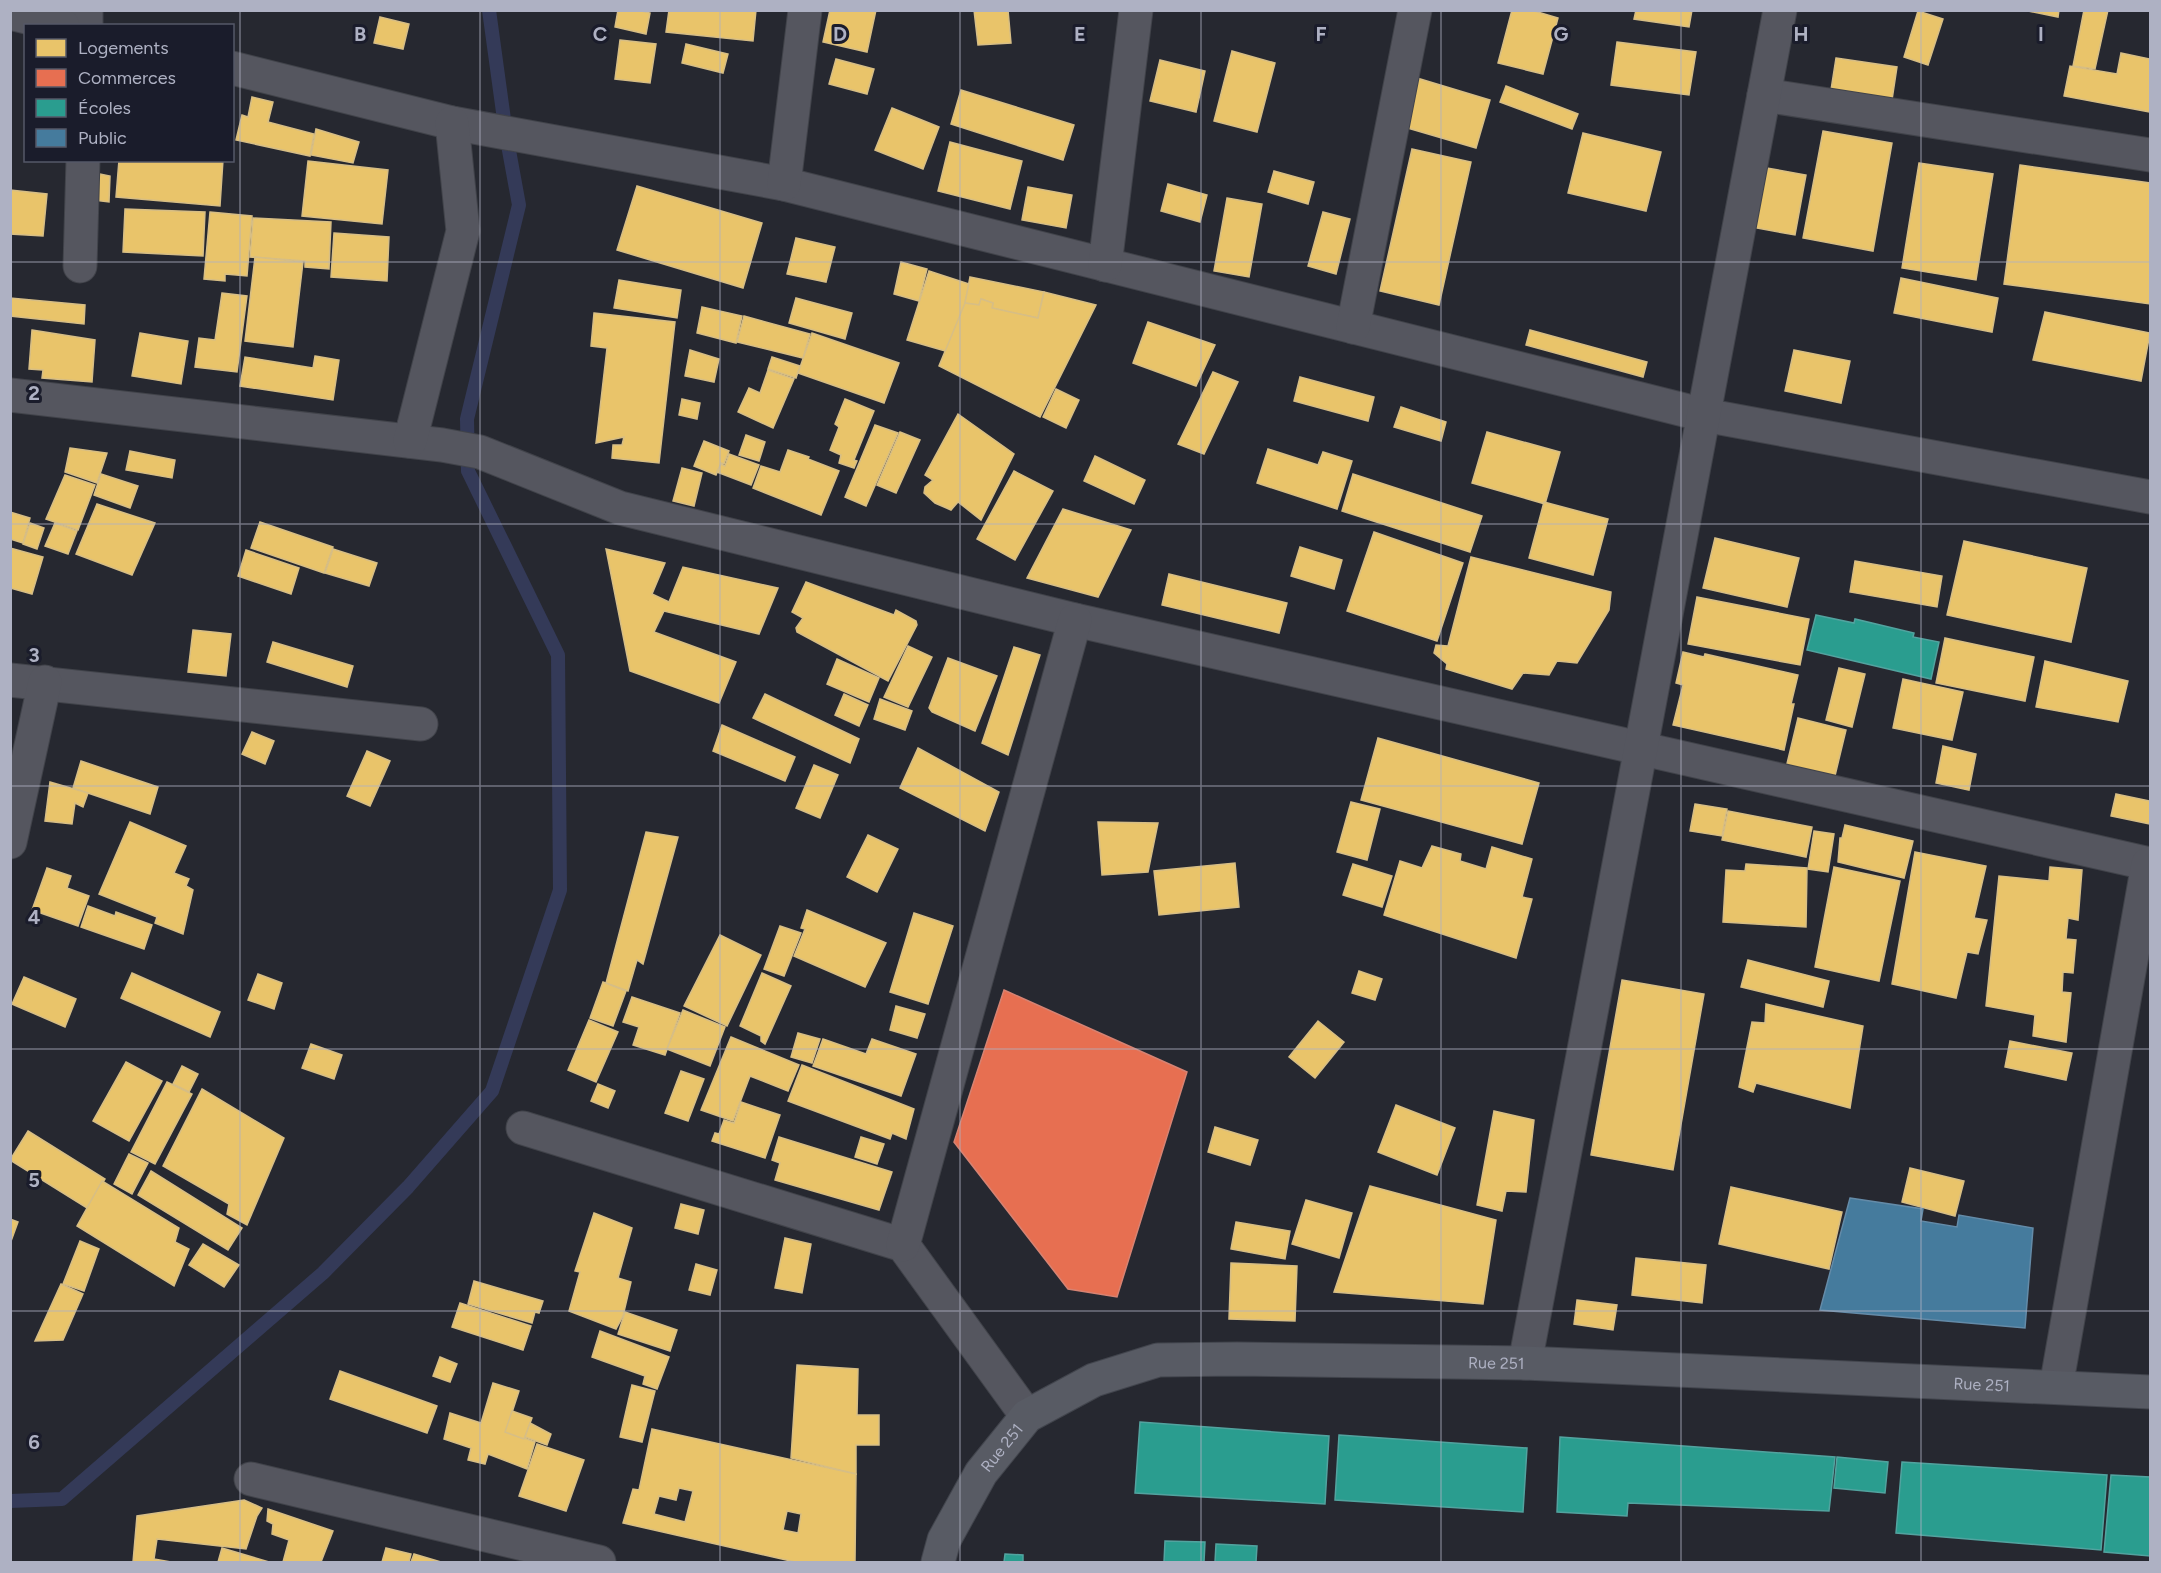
<svg xmlns="http://www.w3.org/2000/svg" width="2161" height="1573" font-family="Figtree,sans-serif">
  <style>
    .homes { fill: #e9c46a; stroke: #d7be85; stroke-width: 1.5; fill-rule: evenodd }
    .shops { fill: #e76f51; stroke: #d68373; stroke-width: 1.5 }
    .schools { fill: #2a9d8f; stroke: #52a39f; stroke-width: 1.5 }
    .public { fill: #457b9d; stroke: #648ba8; stroke-width: 1.5 }
    .lines { fill: none; stroke-linecap: round; stroke-linejoin: round }
    .stream { stroke: #343a58; stroke-width: 14 }
    .street-casing { stroke: #41434a; stroke-width: 35 }
    .secondary-casing { stroke: #42454d; stroke-width: 35 }
    .street { stroke: #55565f; stroke-width: 33 }
    .secondary { stroke: #585b64; stroke-width: 33 }
    .grid { fill: none; stroke: #aeb1c3; stroke-width: 1.5; stroke-opacity: 0.55 }
    .labels { text-anchor: middle; stroke-width: 6; stroke-linejoin: round; paint-order: stroke }
    .street-label { font-size: 16px; fill: #aeb1c3; stroke: #1a1c2b }
    .grid-label { font-size: 20px; text-anchor: middle; font-weight: bold; fill: #aeb1c3; stroke: #1a1c2b; stroke-width: 6; stroke-linejoin: round; paint-order: stroke }
  </style>
  <rect width="100%" height="100%" fill="#262830"/>
  <g class="homes">
    <polygon points="618,10 637,10 650,13 646,34 615,27"/>
    <polygon points="669,10 756,10 753,41 666,32"/>
    <polygon points="830,10 876,10 867,52 823,42"/>
    <polygon points="974,10 1008,10 1011,43 978,45"/>
    <polygon points="1512,10 1531,10 1558,18 1543,74 1498,63"/>
    <polygon points="1636,10 1692,10 1689,27 1634,19"/>
    <polygon points="2023,10 2059,10 2058,17"/>
    <polygon points="2084,10 2108,10 2095,69 2073,66"/>
    <polygon points="1918,11 1943,19 1928,65 1904,57"/>
    <polygon points="380,17 409,24 403,49 374,43"/>
    <polygon points="620,40 656,44 650,83 615,79"/>
    <polygon points="1617,42 1696,52 1689,95 1611,85"/>
    <polygon points="686,44 728,54 723,73 682,63"/>
    <polygon points="1232,51 1275,63 1257,132 1214,121"/>
    <polygon points="2121,53 2150,59 2150,112 2064,96 2070,66 2117,74"/>
    <polygon points="1836,58 1897,67 1892,100 1831,90"/>
    <polygon points="836,59 874,69 867,94 829,84"/>
    <polygon points="1160,60 1205,71 1196,112 1150,101"/>
    <polygon points="1417,78 1490,100 1476,148 1404,127"/>
    <polygon points="1506,86 1578,114 1572,129 1500,102"/>
    <polygon points="961,90 1074,125 1063,160 951,124"/>
    <polygon points="252,97 273,102 268,122 314,134 310,156 236,140 242,115 248,117"/>
    <polygon points="892,108 939,127 923,169 875,150"/>
    <polygon points="316,129 359,142 353,163 311,155"/>
    <polygon points="1823,131 1892,143 1873,251 1803,238"/>
    <polygon points="1583,133 1661,152 1646,211 1568,193"/>
    <polygon points="950,142 1022,161 1010,209 938,191"/>
    <polygon points="1412,149 1471,162 1439,305 1380,291"/>
    <polygon points="119,160 223,160 220,206 116,197"/>
    <polygon points="308,161 388,170 382,224 302,216"/>
    <polygon points="1919,163 1993,174 1976,280 1902,268"/>
    <polygon points="2020,165 2150,183 2150,304 2004,284"/>
    <polygon points="1761,167 1806,175 1795,235 1751,227"/>
    <polygon points="1274,171 1314,182 1308,204 1268,192"/>
    <polygon points="95,173 110,176 109,202 94,200"/>
    <polygon points="1168,184 1207,195 1200,222 1161,211"/>
    <polygon points="637,186 762,223 743,288 617,250"/>
    <polygon points="1028,187 1072,195 1066,228 1022,220"/>
    <polygon points="10,190 47,194 43,236 10,234"/>
    <polygon points="1227,198 1262,204 1249,277 1214,271"/>
    <polygon points="125,209 205,212 203,256 123,252"/>
    <polygon points="210,212 252,216 247,276 225,274 225,281 204,279"/>
    <polygon points="1323,212 1350,219 1336,274 1308,266"/>
    <polygon points="253,218 331,222 329,269 305,267 305,261 250,257"/>
    <polygon points="334,233 389,237 387,281 331,277"/>
    <polygon points="796,238 835,247 826,282 787,274"/>
    <polygon points="255,257 303,262 293,347 245,341"/>
    <polygon points="901,262 927,269 919,301 894,294"/>
    <polygon points="929,271 969,284 965,303 984,307 968,354 950,349 949,352 907,340"/>
    <polygon points="970,277 1044,292 1038,318 992,308 993,303 981,299 979,305 965,303"/>
    <polygon points="1901,278 1998,298 1992,332 1894,313"/>
    <polygon points="619,280 681,290 677,318 614,308"/>
    <polygon points="1044,292 1096,305 1040,417 939,366 965,303 979,305 981,299 993,303 992,308 1038,318"/>
    <polygon points="222,293 247,296 237,372 195,367 199,338 215,340"/>
    <polygon points="10,298 85,305 84,324 10,316"/>
    <polygon points="796,298 852,313 845,339 789,323"/>
    <polygon points="702,307 742,316 736,343 697,333"/>
    <polygon points="2045,312 2150,333 2141,381 2033,360"/>
    <polygon points="594,313 675,322 659,463 612,458 613,445 622,445 624,437 596,443 607,348 591,346"/>
    <polygon points="744,316 810,334 803,358 737,342"/>
    <polygon points="1148,322 1215,345 1196,386 1133,363"/>
    <polygon points="32,330 95,340 92,382 42,378 43,370 29,369"/>
    <polygon points="1530,330 1647,362 1643,377 1526,345"/>
    <polygon points="140,333 188,341 181,384 132,376"/>
    <polygon points="812,333 899,363 884,403 798,373"/>
    <polygon points="690,350 719,359 714,382 685,376"/>
    <polygon points="1794,350 1850,361 1841,403 1785,391"/>
    <polygon points="315,356 339,360 333,400 240,386 245,357 313,368"/>
    <polygon points="772,357 800,366 796,378 768,369"/>
    <polygon points="768,370 794,379 773,428 738,412 749,388 760,393"/>
    <polygon points="1213,372 1238,382 1204,454 1178,444"/>
    <polygon points="1300,377 1374,397 1368,421 1294,401"/>
    <polygon points="1056,389 1079,400 1066,428 1043,417"/>
    <polygon points="682,399 700,403 697,419 679,415"/>
    <polygon points="845,399 874,411 854,460 857,461 854,468 839,463 841,455 830,450 839,427 835,424"/>
    <polygon points="1401,407 1446,422 1441,441 1394,427"/>
    <polygon points="958,414 1014,454 981,520 958,502 951,510 935,503 924,493 925,487 933,480 925,475"/>
    <polygon points="875,425 898,433 866,506 845,497"/>
    <polygon points="900,432 920,440 896,493 877,485"/>
    <polygon points="1487,432 1560,452 1545,504 1472,483"/>
    <polygon points="746,435 765,442 759,461 739,455"/>
    <polygon points="704,441 729,451 724,464 721,463 716,475 694,466"/>
    <polygon points="70,448 107,453 97,483 65,472"/>
    <polygon points="1268,449 1318,465 1323,452 1352,461 1337,509 1257,483"/>
    <polygon points="788,450 809,457 808,459 839,471 821,515 753,488 761,466 780,472"/>
    <polygon points="130,451 175,460 172,478 126,470"/>
    <polygon points="729,454 759,465 751,485 717,472 721,464 725,466"/>
    <polygon points="1095,456 1145,480 1134,504 1084,481"/>
    <polygon points="682,468 702,473 694,506 673,501"/>
    <polygon points="1014,471 1053,491 1015,560 977,539"/>
    <polygon points="101,474 138,486 130,508 94,495"/>
    <polygon points="1353,474 1482,516 1470,552 1342,511"/>
    <polygon points="65,475 95,485 78,530 46,519"/>
    <polygon points="1544,502 1608,519 1593,575 1529,558"/>
    <polygon points="97,504 155,523 132,575 76,554"/>
    <polygon points="1063,509 1131,530 1098,597 1027,578"/>
    <polygon points="10,512 30,518 23,543 10,539"/>
    <polygon points="260,522 333,547 324,573 251,548"/>
    <polygon points="30,523 44,528 37,549 23,544"/>
    <polygon points="55,523 77,531 68,554 45,546"/>
    <polygon points="1374,532 1463,563 1437,641 1347,611"/>
    <polygon points="1715,538 1799,558 1787,607 1703,588"/>
    <polygon points="1964,541 2087,568 2071,642 1947,615"/>
    <polygon points="1300,547 1342,560 1334,589 1291,576"/>
    <polygon points="10,548 43,557 32,594 10,588"/>
    <polygon points="333,549 377,563 369,586 325,573"/>
    <polygon points="606,549 665,563 652,594 669,602 683,567 778,588 759,634 664,611 654,632 736,662 719,703 630,671"/>
    <polygon points="246,550 299,568 291,594 238,576"/>
    <polygon points="1471,557 1611,592 1609,610 1577,663 1557,661 1549,675 1523,673 1512,689 1446,669 1447,664 1434,653 1436,645 1448,646"/>
    <polygon points="1855,561 1942,576 1937,607 1850,592"/>
    <polygon points="1169,574 1287,603 1279,633 1162,605"/>
    <polygon points="806,582 894,615 896,610 916,621 917,625 888,681 797,632 796,628 803,618 792,612"/>
    <polygon points="1697,597 1809,619 1800,665 1688,644"/>
    <polygon points="193,630 231,634 226,676 188,672"/>
    <polygon points="1945,638 2034,657 2025,701 1936,683"/>
    <polygon points="273,642 353,666 347,687 267,662"/>
    <polygon points="908,646 932,657 908,707 884,697"/>
    <polygon points="1014,647 1040,655 1008,755 982,743"/>
    <polygon points="1683,652 1704,657 1705,654 1798,675 1791,704 1794,704 1784,750 1673,725 1683,685 1676,683"/>
    <polygon points="948,658 997,676 975,731 932,712 929,708"/>
    <polygon points="837,659 879,678 869,702 827,684"/>
    <polygon points="2045,661 2128,681 2118,722 2036,707"/>
    <polygon points="1839,668 1865,674 1852,727 1826,720"/>
    <polygon points="1903,679 1963,692 1952,740 1893,728"/>
    <polygon points="765,694 859,739 850,763 753,718"/>
    <polygon points="844,694 868,705 859,726 835,715"/>
    <polygon points="880,699 912,711 905,730 874,719"/>
    <polygon points="1798,718 1846,730 1833,784 1785,772"/>
    <polygon points="722,725 795,757 785,781 713,751"/>
    <polygon points="252,732 274,741 265,764 242,754"/>
    <polygon points="1378,738 1539,783 1522,844 1361,800"/>
    <polygon points="1943,746 1976,754 1969,790 1936,783"/>
    <polygon points="918,748 999,792 985,831 900,788"/>
    <polygon points="367,751 390,761 370,806 347,796"/>
    <polygon points="81,761 158,787 150,814 73,788"/>
    <polygon points="814,765 838,775 820,818 796,808"/>
    <polygon points="50,782 88,793 83,807 75,803 72,824 45,821"/>
    <polygon points="2116,794 2150,801 2150,824 2111,816"/>
    <polygon points="1351,802 1380,809 1367,860 1337,852"/>
    <polygon points="1695,804 1727,809 1722,836 1690,831"/>
    <polygon points="1728,811 1812,827 1806,857 1722,840"/>
    <polygon points="130,822 186,846 174,873 189,879 186,886 193,890 183,934 155,923 157,917 99,894"/>
    <polygon points="1098,822 1158,823 1148,872 1102,875"/>
    <polygon points="1845,825 1913,841 1904,878 1838,862 1840,838 1842,838"/>
    <polygon points="1814,831 1834,834 1828,872 1808,869"/>
    <polygon points="646,832 678,837 643,964 637,960 628,991 606,983"/>
    <polygon points="868,835 898,849 877,892 847,877"/>
    <polygon points="1432,846 1461,854 1460,861 1486,869 1492,847 1532,859 1522,897 1532,899 1516,958 1384,915 1400,861 1422,868"/>
    <polygon points="1915,852 1986,866 1974,918 1987,920 1978,954 1967,952 1956,998 1892,984"/>
    <polygon points="1235,863 1239,907 1159,915 1154,871"/>
    <polygon points="1353,864 1392,876 1382,907 1343,895"/>
    <polygon points="1746,864 1807,868 1806,927 1723,922 1726,870 1745,871"/>
    <polygon points="1834,867 1900,881 1879,981 1815,967"/>
    <polygon points="2050,867 2082,870 2078,920 2068,918 2066,939 2076,940 2073,973 2063,972 2062,992 2071,993 2066,1042 2033,1036 2035,1015 1986,1006 1999,876 2049,881"/>
    <polygon points="47,868 71,876 67,888 89,896 78,926 32,910"/>
    <polygon points="88,906 115,916 116,912 152,925 144,949 81,927"/>
    <polygon points="807,910 886,943 865,987 794,956 805,929 801,928"/>
    <polygon points="914,913 953,926 928,1004 890,992"/>
    <polygon points="780,926 801,933 784,976 764,969"/>
    <polygon points="720,935 761,955 727,1026 684,1006"/>
    <polygon points="1748,960 1829,981 1823,1007 1741,987"/>
    <polygon points="1359,971 1382,979 1375,1000 1352,993"/>
    <polygon points="132,973 220,1012 210,1037 121,998"/>
    <polygon points="762,973 791,986 765,1044 761,1041 761,1036 740,1026"/>
    <polygon points="258,974 282,983 274,1009 248,1000"/>
    <polygon points="24,977 76,999 65,1027 12,1004"/>
    <polygon points="1622,980 1704,994 1673,1170 1591,1155"/>
    <polygon points="603,982 626,991 613,1026 590,1018"/>
    <polygon points="632,997 680,1013 665,1055 633,1045 639,1027 623,1022"/>
    <polygon points="1766,1004 1863,1026 1850,1108 1756,1083 1753,1092 1739,1087 1752,1022 1765,1023"/>
    <polygon points="896,1006 925,1014 917,1038 890,1030"/>
    <polygon points="683,1010 725,1027 710,1066 667,1049"/>
    <polygon points="589,1020 618,1032 596,1082 568,1070"/>
    <polygon points="1318,1021 1344,1042 1315,1078 1289,1057"/>
    <polygon points="798,1033 820,1039 812,1063 791,1057"/>
    <polygon points="731,1037 799,1065 788,1091 750,1076 733,1121 701,1110"/>
    <polygon points="823,1039 866,1054 872,1039 916,1054 901,1096 813,1066"/>
    <polygon points="2010,1041 2072,1053 2066,1080 2005,1067"/>
    <polygon points="311,1044 342,1055 334,1079 302,1068"/>
    <polygon points="126,1062 162,1081 129,1141 93,1121"/>
    <polygon points="802,1065 914,1109 906,1139 892,1133 890,1139 788,1101"/>
    <polygon points="182,1066 198,1074 189,1092 173,1084"/>
    <polygon points="681,1071 704,1079 688,1121 665,1113"/>
    <polygon points="167,1082 192,1094 155,1164 131,1152"/>
    <polygon points="598,1084 615,1091 608,1108 591,1101"/>
    <polygon points="202,1089 284,1138 247,1225 227,1214 229,1204 163,1166"/>
    <polygon points="741,1102 780,1115 765,1158 712,1141 715,1133 719,1134 724,1120 734,1123"/>
    <polygon points="1396,1105 1455,1128 1437,1175 1378,1152"/>
    <polygon points="1494,1111 1534,1120 1526,1192 1506,1191 1502,1211 1477,1205"/>
    <polygon points="1215,1127 1258,1140 1250,1165 1208,1152"/>
    <polygon points="28,1131 105,1179 87,1208 10,1160"/>
    <polygon points="779,1137 892,1172 879,1210 775,1180 780,1163 772,1160"/>
    <polygon points="861,1137 884,1144 877,1164 855,1157"/>
    <polygon points="129,1154 148,1163 132,1194 114,1184"/>
    <polygon points="1910,1168 1964,1181 1955,1216 1902,1202"/>
    <polygon points="151,1171 242,1228 228,1250 138,1195"/>
    <polygon points="102,1181 179,1228 175,1242 189,1249 174,1286 77,1226"/>
    <polygon points="1370,1186 1496,1220 1483,1304 1334,1292"/>
    <polygon points="1731,1187 1842,1212 1829,1269 1719,1244"/>
    <polygon points="1306,1200 1352,1213 1339,1258 1292,1244"/>
    <polygon points="681,1204 704,1210 698,1234 675,1228"/>
    <polygon points="594,1213 632,1228 618,1278 631,1282 623,1316 616,1329 569,1311 580,1272 575,1271"/>
    <polygon points="10,1219 18,1222 10,1244"/>
    <polygon points="1236,1222 1290,1231 1285,1259 1231,1249"/>
    <polygon points="785,1238 811,1244 802,1293 775,1288"/>
    <polygon points="80,1241 99,1249 84,1291 63,1284"/>
    <polygon points="203,1244 239,1265 224,1287 189,1265"/>
    <polygon points="1636,1258 1706,1265 1702,1303 1632,1295"/>
    <polygon points="1231,1263 1297,1266 1295,1321 1229,1319"/>
    <polygon points="696,1264 717,1270 710,1295 689,1290"/>
    <polygon points="474,1281 543,1301 539,1313 535,1312 532,1323 468,1304"/>
    <polygon points="61,1284 83,1294 63,1340 35,1341"/>
    <polygon points="1577,1300 1617,1305 1613,1330 1574,1324"/>
    <polygon points="460,1303 531,1326 523,1350 452,1327"/>
    <polygon points="625,1312 677,1330 670,1351 618,1334"/>
    <polygon points="600,1331 669,1357 657,1389 643,1384 645,1376 592,1357"/>
    <polygon points="440,1357 457,1364 450,1382 433,1376"/>
    <polygon points="797,1365 858,1369 857,1415 879,1415 879,1445 856,1445 856,1474 791,1458"/>
    <polygon points="340,1371 437,1406 427,1433 330,1399"/>
    <polygon points="493,1383 519,1391 506,1431 535,1442 527,1469 488,1454 485,1464 468,1460 471,1448 444,1439 450,1413 481,1423"/>
    <polygon points="632,1385 655,1391 642,1442 620,1437"/>
    <polygon points="512,1411 532,1418 524,1439 505,1432"/>
    <polygon points="530,1423 551,1434 547,1445 525,1437"/>
    <path d="M652,1429l204,45 -1,88h-60l-172,-39 10,-34 6,1zM679,1488l14,3 -8,31 -31,-8 5,-18 17,4zM787,1511l14,3 -3,19 -15,-3z"/>
    <polygon points="537,1444 584,1460 566,1511 519,1496"/>
    <polygon points="244,1500 262,1508 257,1516 246,1549 157,1539 154,1559 171,1562 133,1562 137,1516"/>
    <polygon points="268,1509 333,1531 321,1562 283,1562 289,1540 272,1534 273,1524 267,1521"/>
    <polygon points="222,1548 269,1562 218,1562"/>
    <polygon points="386,1548 411,1554 409,1562 382,1562"/>
    <polygon points="414,1554 441,1562 411,1562"/>
  </g>
  <polygon class="shops" points="1004,990 1187,1072 1117,1297 1068,1289 954,1142"/>
  <g class="schools">
    <polygon points="1816,615 1854,623 1855,619 1914,633 1913,637 1939,642 1931,679 1807,650"/>
    <polygon points="1140,1422 1329,1436 1325,1504 1135,1493"/>
    <polygon points="1339,1435 1527,1448 1523,1512 1335,1500"/>
    <polygon points="1560,1437 1835,1457 1829,1511 1628,1503 1627,1516 1557,1512"/>
    <polygon points="1837,1457 1888,1462 1885,1493 1834,1488"/>
    <polygon points="1902,1462 2107,1475 2101,1550 1896,1533"/>
    <polygon points="2111,1475 2150,1477 2150,1556 2104,1552"/>
    <polygon points="1165,1541 1205,1542 1204,1562 1164,1562"/>
    <polygon points="1216,1544 1257,1546 1256,1562 1215,1562"/>
    <polygon points="1005,1554 1023,1555 1023,1562 1004,1562"/>
  </g>
  <polygon class="public" points="1850,1198 1923,1209 1921,1221 1957,1227 1959,1215 2033,1228 2025,1328 1820,1310"/>
  <g class="lines">
    <polyline class="stream" points="10,1501 62,1499 323,1273 408,1187 492,1091 560,890 558,655 468,471 467,419 519,205 506,134 489,10"/>
    <defs>
      <g id="street">
        <polyline points="86,10 86,26"/>
        <polyline points="10,13 63,26"/>
        <polyline points="232,68 452,123 784,184 1704,415 2150,497"/>
        <polyline points="1764,95 2150,155"/>
        <polyline points="784,184 805,10"/>
        <polyline points="1105,265 1136,10"/>
        <polyline points="80,266 83,160"/>
        <polyline points="1353,327 1415,10"/>
        <polyline points="10,395 442,445 480,452 620,508 1075,620 2150,864"/>
        <polyline points="410,441 463,231 452,123"/>
        <polyline points="10,680 421,724"/>
        <polyline points="10,842 45,682"/>
        <polyline points="523,1128 903,1245 1027,1416"/>
        <polyline points="903,1245 1075,620"/>
        <polyline points="1525,1363 1780,10"/>
        <polyline points="2056,1387 2148,864"/>
        <polyline points="251,1479 599,1562"/>
      </g>
      <g id="secondary">
        <path id="s1" d="M938,1562l6,-22 37,-67 46,-57 67,-36 64,-20 79,-1 288,4 625,29"/>
      </g>
    </defs>
    <use href="#street" class="street-casing"/>
    <use href="#secondary" class="secondary-casing"/>
    <use href="#street" class="street"/>
    <use href="#secondary" class="secondary"/>
  </g>
  <path class="grid" d="M240,10v1552M480,10v1552M720,10v1552M960,10v1552M1201,10v1552M1441,10v1552M1681,10v1552M1921,10v1552M10,262h2140M10,524h2140M10,786h2140M10,1049h2140M10,1311h2140"/>
  <g class="labels">
    <g class="street-label">
      <text dy="6" stroke="none"><textPath href="#s1" startOffset="654">Rue 251</textPath></text>
      <text dy="6" stroke="none"><textPath href="#s1" startOffset="1140">Rue 251</textPath></text>
      <text dy="6" stroke="none"><textPath href="#s1" startOffset="132">Rue 251</textPath></text>
    </g>
  </g>
  <g class="grid-label">
    <text x="360" y="41">B</text>
    <text x="600" y="41">C</text>
    <text x="840" y="41">D</text>
    <text x="1080" y="41">E</text>
    <text x="1321" y="41">F</text>
    <text x="1561" y="41">G</text>
    <text x="1801" y="41">H</text>
    <text x="2041" y="41">I</text>
    <text x="34" y="400">2</text>
    <text x="34" y="662">3</text>
    <text x="34" y="924">4</text>
    <text x="34" y="1187">5</text>
    <text x="34" y="1449">6</text>
  </g>
  <rect width="2161" height="1573" fill="none" stroke="#aeb1c3" stroke-width="24"/>
  <rect x="24" y="24" width="210" height="138" fill="#1a1c2b" stroke="#555868" stroke-width="1.5"/>
  <rect x="36" y="39" width="30" height="18" fill="#e9c46a" stroke="#555868" stroke-width="1.5"/>
  <text x="78" y="54" font-size="18" fill="#aeb1c3">Logements</text>
  <rect x="36" y="69" width="30" height="18" fill="#e76f51" stroke="#555868" stroke-width="1.5"/>
  <text x="78" y="84" font-size="18" fill="#aeb1c3">Commerces</text>
  <rect x="36" y="99" width="30" height="18" fill="#2a9d8f" stroke="#555868" stroke-width="1.5"/>
  <text x="78" y="114" font-size="18" fill="#aeb1c3">Écoles</text>
  <rect x="36" y="129" width="30" height="18" fill="#457b9d" stroke="#555868" stroke-width="1.5"/>
  <text x="78" y="144" font-size="18" fill="#aeb1c3">Public</text>
</svg>
